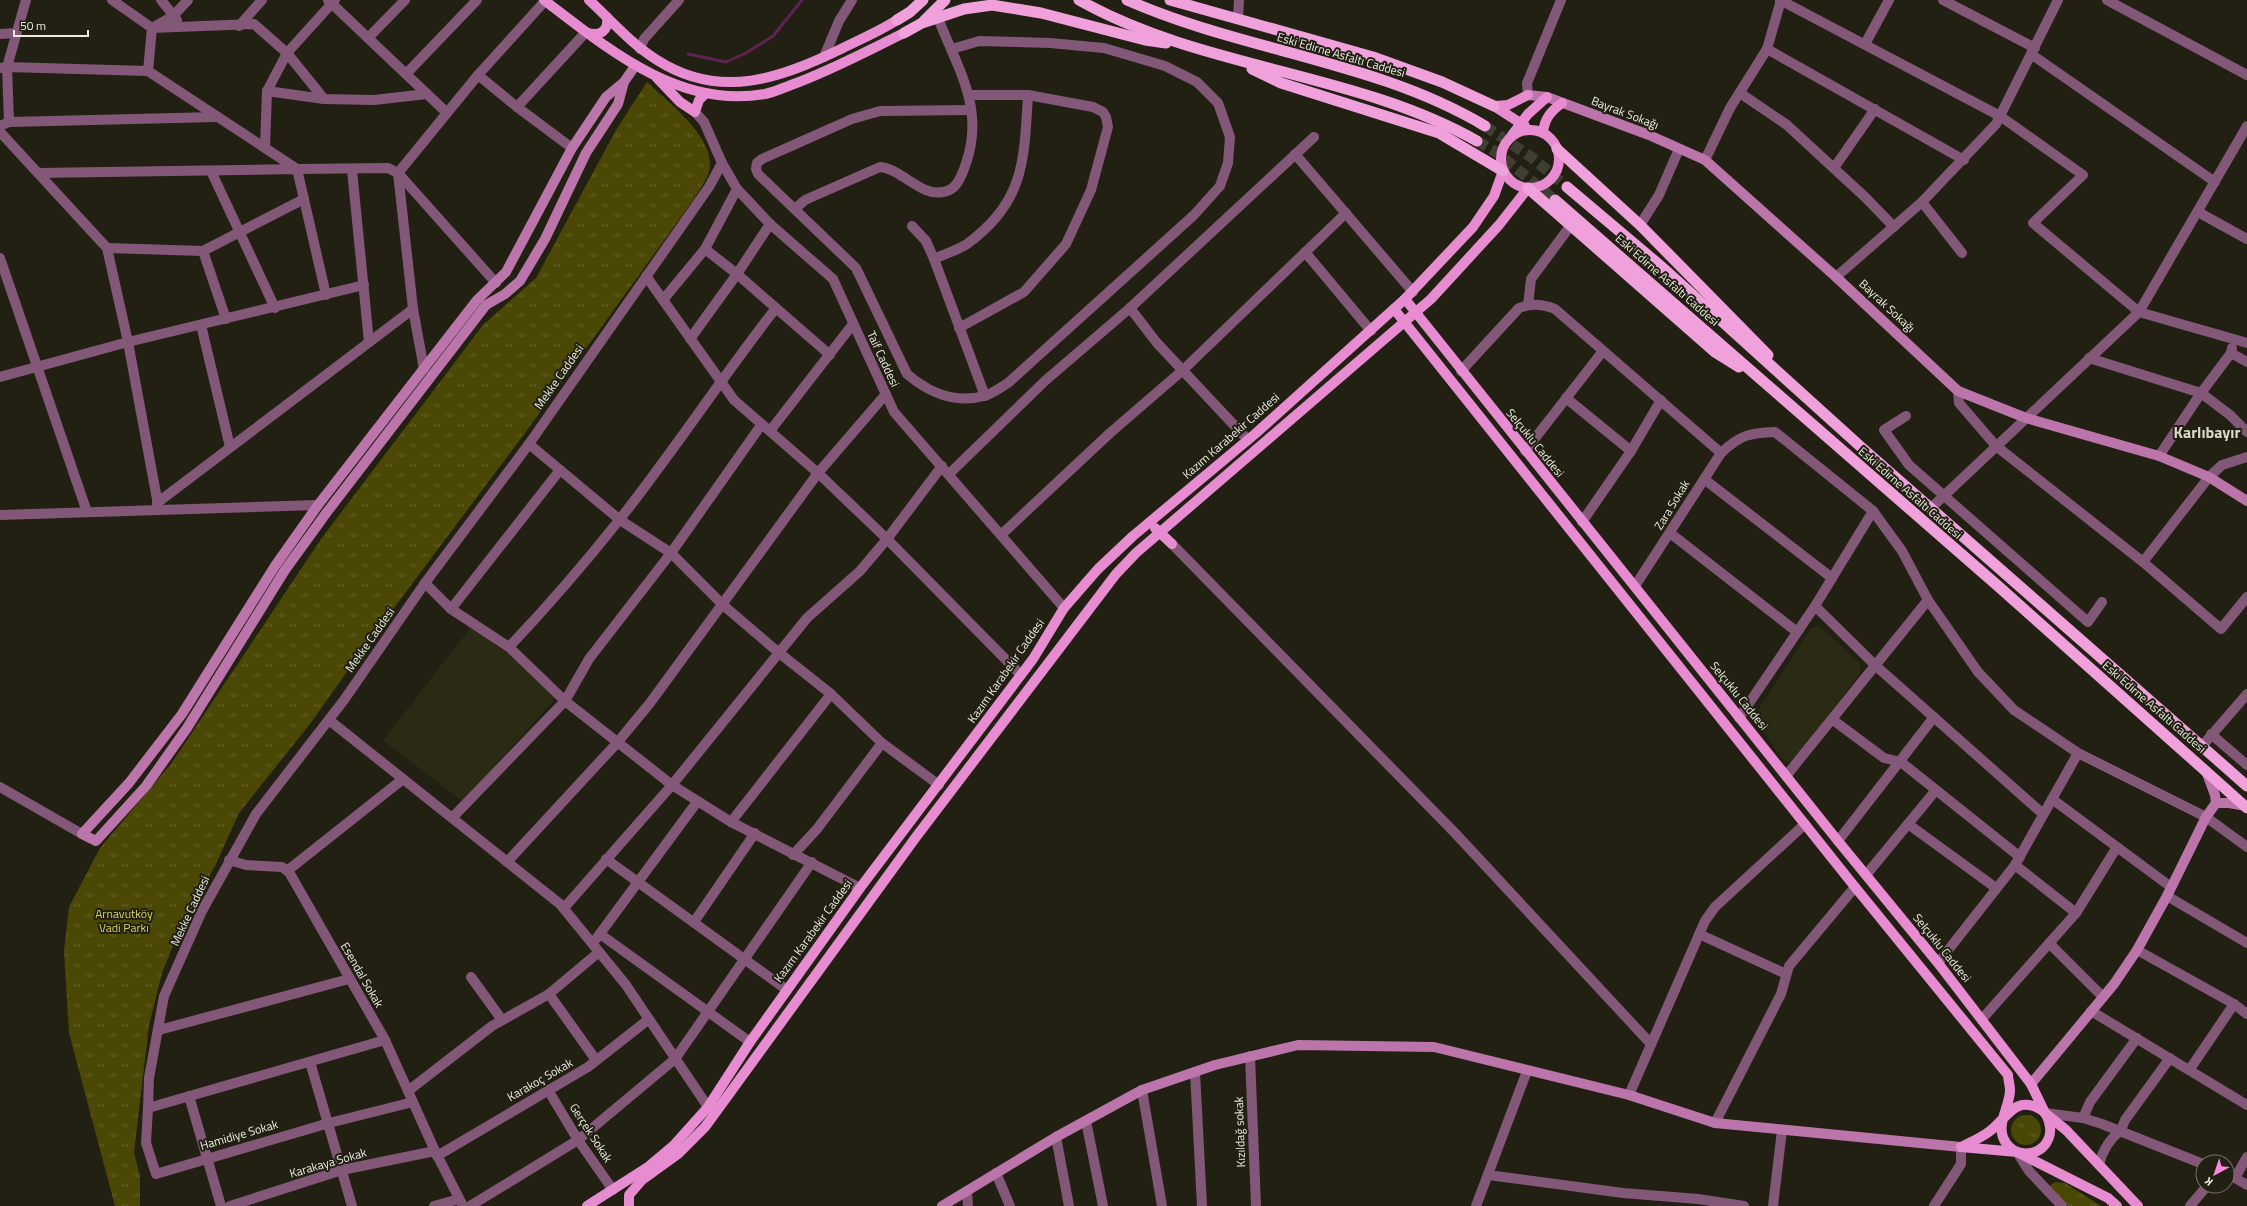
<svg xmlns="http://www.w3.org/2000/svg" width="2247" height="1206" font-family="'Titillium Web',sans-serif">
  <style>
    .built { fill: #2b2a15 }
    .grass { fill: url(#grass-tufts) }
    .lines { fill: none; stroke-linecap: round; stroke-linejoin: round }
    .stream { stroke: #5e2351; stroke-width: 3 }
    .trunk-tunnel { stroke: #3f3e32; stroke-width: 11; stroke-dasharray: 11 5.5; stroke-linecap: butt }
    .minor { stroke: #835777; stroke-width: 10 }
    .tertiary { stroke: #835777; stroke-width: 10 }
    .secondary { stroke: #bc75aa; stroke-width: 10 }
    .primary { stroke: #e88cd1; stroke-width: 10 }
    .trunk { stroke: #f0a0db; stroke-width: 11 }
    .labels { text-anchor: middle; stroke-width: 4; stroke-linejoin: round; paint-order: stroke }
    .street-label { font-size: 12px; fill: #ebebe2; stroke: #212013 }
    .park-label { font-size: 12px; fill: #d6d05e; stroke: #212013 }
    .district-label { font-size: 16px; font-weight: bold; fill: #d9d9c7; stroke: #212013 }
  </style>
  <defs>
    <pattern id="grass-tufts" width="24" height="20" patternUnits="userSpaceOnUse"><rect width="24" height="20" fill="#4b4705"/><path d="M3 7l-1-3M5 7V3M7 7l1-3M15 17l-1-3M17 17v-4M19 17l1-3" fill="none" stroke="#656229"/></pattern>
  </defs>
  <rect width="100%" height="100%" fill="#212013"/>
  <g class="built">
    <polygon points="472,626 560,693 463,802 383,740"/>
    <polygon points="1819,626 1860,663 1861,672 1793,762 1785,762 1753,718 1811,628"/>
  </g>
  <g class="grass">
    <path d="M647,82c21,20 65,53 63,84 0,10 -11,24 -16,33l-169,234 -164,219 -51,72 -71,89 -23,51 -37,67 -17,42 -13,52 -15,128 6,23v30h-25l-46,-173 -5,-82 5,-44 31,-59 71,-84 150,-225 162,-214 53,-47 80,-148z"/>
    <circle cx="2026" cy="1130" r="15"/>
    <polygon points="2055,1182 2065,1183 2101,1206 2068,1206 2048,1187"/>
  </g>
  <g class="lines">
    <polyline class="stream" points="688,54 726,62 746,53 773,36 802,0"/>
    <g class="trunk-tunnel">
      <polyline points="1485,126 1531,157 1567,187"/>
      <polyline points="1477,141 1496,152 1555,200"/>
    </g>
    <g class="minor">
      <polyline points="112,0 152,28 254,24 287,53 335,0"/>
      <polyline points="161,0 177,20"/>
      <polyline points="188,0 173,16 152,28 148,71 297,169 388,168 398,173 496,283"/>
      <polyline points="328,0 446,112"/>
      <polyline points="1780,0 2000,116 2083,175 2033,223 2139,312 2247,343"/>
      <polyline points="1943,0 2035,48"/>
      <polyline points="2107,0 2247,75"/>
      <polyline points="1238,19 1239,0"/>
      <polyline points="239,26 262,0"/>
      <polyline points="0,34 16,33"/>
      <polyline points="368,38 405,0"/>
      <polyline points="1865,44 1889,0"/>
      <path d="M952,49l27,-8 71,2 54,5 61,18 32,16 21,21 12,34 -2,26 -8,23 -26,29 -186,168c-7,4 -16,11 -24,13 -29,8 -56,-4 -77,-22l-51,-106 -98,-94 -2,-5 1,-6 5,-4 90,-40 28,-8 91,-1"/>
      <polyline points="1767,49 1964,160"/>
      <polyline points="2031,54 2215,182"/>
      <polyline points="824,57 839,21 852,0"/>
      <polyline points="0,68 7,67 148,71"/>
      <polyline points="406,74 477,0"/>
      <polyline points="478,75 517,107 572,148"/>
      <polyline points="267,91 324,99 374,100 427,94"/>
      <polyline points="1740,93 1787,125 1866,198 1894,227"/>
      <polyline points="517,107 586,32"/>
      <polyline points="9,122 217,117"/>
      <polyline points="0,126 9,122 7,67 26,0"/>
      <polyline points="0,132 107,248 128,342 159,510"/>
      <polyline points="265,148 267,91 287,53 324,99"/>
      <polyline points="1295,154 1413,292"/>
      <polyline points="1705,160 1730,108 1767,49 1781,0"/>
      <polyline points="722,163 737,189 770,224 833,279 894,412 1064,608"/>
      <polyline points="1834,168 1875,109"/>
      <polyline points="352,170 369,342"/>
      <polyline points="211,171 275,308"/>
      <polyline points="38,173 297,169 326,295"/>
      <polyline points="1922,202 1962,253"/>
      <path d="M796,208l9,-8 75,-33c22,2 41,30 63,25 13,-2 17,-13 21,-23 23,-59 -6,-99 -26,-151"/>
      <polyline points="2198,212 2247,239"/>
      <polyline points="1640,225 1659,195 1679,149"/>
      <polyline points="912,226 926,241 934,259 985,396"/>
      <polyline points="107,248 203,251 304,199"/>
      <polyline points="705,249 737,274 830,355"/>
      <polyline points="203,251 226,319"/>
      <polyline points="1305,252 1371,331"/>
      <polyline points="0,258 87,512"/>
      <path d="M934,259c11,-5 24,-9 33,-15 58,-42 57,-84 61,-149"/>
      <polyline points="646,276 734,400 818,473 887,539 1021,675"/>
      <polyline points="1836,277 1922,202 1996,124 2058,0"/>
      <polyline points="663,300 705,249 737,189"/>
      <polyline points="1528,305 1531,279 1571,225"/>
      <polyline points="1130,308 1157,343 1248,440"/>
      <polyline points="201,325 230,447"/>
      <polyline points="959,328 1024,292 1066,244 1091,190 1108,127 1106,117 1103,112 1093,107 1028,95 970,95"/>
      <polyline points="690,339 737,274 770,224"/>
      <polyline points="2232,348 2231,353 2247,362"/>
      <polyline points="2089,358 2201,393 2230,415 2247,432"/>
      <polyline points="424,369 413,309 398,173 478,75 545,1"/>
      <path d="M1461,371l58,-63c12,-5 24,-4 36,1l166,144"/>
      <polyline points="0,377 128,342 364,285"/>
      <polyline points="1958,391 1959,403 1996,446 2143,562 2221,629 2247,597"/>
      <polyline points="1566,398 1631,451"/>
      <polyline points="1906,416 1884,430 1909,465 2088,622 2102,602"/>
      <polyline points="770,431 853,324"/>
      <polyline points="529,444 620,520 671,553 723,605 778,652 831,694 882,743 939,785"/>
      <polyline points="1525,451 1603,351"/>
      <polyline points="2159,456 2201,393 2231,353"/>
      <polyline points="949,474 1046,380 1130,308 1314,137"/>
      <polyline points="1704,479 1832,578"/>
      <polyline points="157,503 413,309"/>
      <polyline points="0,515 318,505"/>
      <polyline points="1582,522 1631,451 1661,400"/>
      <polyline points="1670,533 1797,632"/>
      <polyline points="1002,534 1110,433 1183,370 1346,213"/>
      <polyline points="1172,544 1455,833 1651,1044"/>
      <polyline points="2143,562 2209,477"/>
      <polyline points="425,583 451,609 509,647 565,701 672,785 731,822 860,888"/>
      <path d="M1635,586l86,-133c19,-18 28,-20 54,-21l98,79 29,40 26,49 50,72 36,38 64,43 128,64 41,30"/>
      <polyline points="1815,606 1876,666 2043,814"/>
      <polyline points="451,609 560,470"/>
      <path d="M509,647c39,-41 76,-84 111,-128 54,-68 102,-142 156,-211"/>
      <polyline points="1739,718 1815,606 1873,511"/>
      <polyline points="329,720 560,904 626,985 708,1107"/>
      <polyline points="1833,720 1884,758 1901,762 2020,857"/>
      <polyline points="2211,734 2247,765"/>
      <polyline points="2202,746 2247,694"/>
      <polyline points="1786,776 1928,600"/>
      <polyline points="0,787 82,834"/>
      <polyline points="2052,799 2171,887"/>
      <polyline points="452,818 565,701 589,659 671,553 762,424"/>
      <polyline points="731,822 831,694"/>
      <polyline points="1908,824 1996,888"/>
      <polyline points="1838,841 1934,717"/>
      <polyline points="793,855 817,829 882,743"/>
      <polyline points="606,859 787,990"/>
      <polyline points="229,860 246,865 282,867 289,872 385,1040 435,1151 463,1206"/>
      <polyline points="507,862 617,743 650,703 818,473 886,394"/>
      <polyline points="2015,865 2076,913"/>
      <polyline points="287,871 403,779"/>
      <polyline points="1866,875 1936,790"/>
      <polyline points="2167,896 2247,943"/>
      <polyline points="564,908 672,785 807,618 860,571 887,539 942,466"/>
      <polyline points="694,922 755,833"/>
      <polyline points="600,934 750,1042"/>
      <polyline points="1699,934 1786,974"/>
      <polyline points="596,939 697,802"/>
      <polyline points="2049,943 2103,997"/>
      <polyline points="2137,950 2234,1004 2247,1014"/>
      <polyline points="1938,963 2015,865 2078,753"/>
      <polyline points="471,977 502,1020"/>
      <polyline points="549,994 596,1060"/>
      <polyline points="2091,1011 2247,1105"/>
      <polyline points="1982,1019 2076,913 2117,847"/>
      <polyline points="159,1030 349,979"/>
      <polyline points="385,1040 148,1108 146,1143 156,1174 329,1123 413,1102"/>
      <polyline points="1250,1056 1256,1206"/>
      <polyline points="310,1062 352,1206"/>
      <polyline points="2190,1069 2234,1004"/>
      <polyline points="1195,1072 1202,1206"/>
      <polyline points="548,1090 578,1140 613,1190"/>
      <polyline points="1142,1090 1162,1206"/>
      <polyline points="408,1091 492,1026 549,994 599,952"/>
      <polyline points="1629,1095 1705,921 1715,907 1805,824"/>
      <polyline points="189,1096 221,1206"/>
      <polyline points="2083,1118 2090,1102 2137,1038"/>
      <polyline points="1086,1121 1103,1206"/>
      <polyline points="1715,1123 1781,994 1789,966 1855,887"/>
      <polyline points="2121,1130 2125,1120 2170,1058"/>
      <polyline points="1056,1137 1069,1206"/>
      <polyline points="2017,1152 2029,1171 2062,1206"/>
      <polyline points="437,1156 588,1067 649,1019"/>
      <polyline points="2247,1157 2235,1178 2247,1185"/>
      <polyline points="996,1173 1010,1206"/>
      <polyline points="1488,1175 1623,1193 1698,1199 1744,1206"/>
      <polyline points="967,1191 968,1206"/>
      <polyline points="230,1206 342,1170 435,1151"/>
      <polyline points="434,1206 459,1199"/>
      <polyline points="470,1206 578,1140 675,1059 812,862"/>
      <polyline points="1476,1206 1527,1071"/>
      <polyline points="1773,1206 1782,1130"/>
      <polyline points="1934,1206 1961,1164 1961,1147"/>
      <polyline points="2190,1206 2207,1186"/>
    </g>
    <g class="tertiary">
      <polyline points="640,49 644,39 679,0"/>
      <polyline points="1528,95 1527,83 1561,0"/>
      <polyline points="2209,477 2222,465 2247,457"/>
      <polyline points="1931,508 2139,312 2247,126"/>
      <polyline points="148,1108 149,1078 164,996 202,911 256,814 344,700 425,583 529,444 709,187 722,163 704,122 695,112"/>
      <polyline points="2045,1113 2083,1118 2102,1124 2203,1164"/>
      <path d="M2099,1165c3,-14 11,-26 22,-35"/>
      <polyline points="2227,1174 2235,1178"/>
    </g>
    <g class="secondary">
      <polyline points="624,82 606,97 572,148 506,272 477,300 318,505 275,566 182,714 129,783 82,834 96,841 146,786 187,728 285,570 327,512 486,305 505,294 520,281 545,239 586,153 618,104 624,82 635,66"/>
      <polyline points="1528,95 1547,97 1649,135 1705,160 1836,277 1958,391 2026,418 2159,456 2209,477 2247,501"/>
      <polyline points="2216,803 2229,803 2246,806"/>
      <polyline points="2031,1084 2114,984 2137,950 2167,896 2206,817 2216,803 2215,795 2206,771"/>
      <polyline points="942,1206 1056,1137 1142,1090 1215,1065 1298,1045 1434,1047 1629,1095 1715,1123 1961,1147"/>
    </g>
    <g class="primary">
      <path d="M544,0c64,49 135,109 221,94 9,-2 18,-6 26,-9 39,-14 76,-34 113,-52"/>
      <path d="M589,0c22,20 42,44 68,60 64,41 124,18 186,-12 18,-9 37,-17 54,-28"/>
      <path d="M588,33c12,3 21,-2 19,-16"/>
      <polyline points="657,78 680,102 695,112 699,100 705,94"/>
      <polyline points="1494,106 1525,126"/>
      <polyline points="1495,106 1508,105 1528,95"/>
      <circle cx="1530" cy="159" r="29"/>
      <path d="M1543,133c1,-14 8,-22 19,-30"/>
      <polyline points="1512,135 1528,114 1547,97"/>
      <polyline points="1405,299 1838,841 1938,963 2031,1084 2045,1113 2066,1130 2138,1206"/>
      <path d="M1394,309l461,578 153,188c0,4 2,10 2,15 0,17 -16,36 -4,53 8,12 26,14 37,4 5,-5 8,-13 7,-20 -1,-8 -5,-16 -12,-19 -23,-12 -32,11 -48,23 -9,7 -19,11 -29,16"/>
      <polyline points="1155,528 1172,544"/>
      <polyline points="1961,1147 2017,1152 2108,1198 2117,1206"/>
      <polyline points="587,1206 648,1167 674,1145 708,1107 750,1042 860,888 1033,659 1064,608 1098,569 1133,536 1255,434 1405,299 1473,227 1494,196 1503,171"/>
      <polyline points="629,1206 629,1195 642,1180 678,1154 705,1127 916,837 1116,574 1136,553 1431,299 1499,225 1528,188"/>
    </g>
    <g class="trunk">
      <path d="M1079,0c124,70 274,71 398,141"/>
      <path d="M1127,0c115,51 250,61 358,126"/>
      <polyline points="1170,0 1373,57 1442,82 1494,106"/>
      <polyline points="897,20 910,12 923,0"/>
      <polyline points="924,21 945,0"/>
      <polyline points="904,33 922,23 964,9 992,5 1041,13 1145,40 1166,43"/>
      <polyline points="1252,69 1281,83 1439,133 1503,171"/>
      <polyline points="1557,149 1640,225 1768,355"/>
      <polyline points="1567,187 1663,268 1861,447 2247,786"/>
      <polyline points="1528,188 1715,352 1739,367"/>
      <polyline points="1555,200 1998,586 2247,808"/>
    </g>
  </g>
  <g class="labels">
    <g class="street-label">
      <text transform="translate(1341 55) rotate(16)" y="4">Eski Edirne Asfaltı Caddesi</text>
      <text transform="translate(1625 113) rotate(21)" y="4">Bayrak Sokağı</text>
      <text transform="translate(1667 280) rotate(41)" y="4">Eski Edirne Asfaltı Caddesi</text>
      <text transform="translate(1887 306) rotate(43)" y="4">Bayrak Sokağı</text>
      <text transform="translate(883 359) rotate(65)" y="4">Taif Caddesi</text>
      <text transform="translate(559 377) rotate(-55)" y="4">Mekke Caddesi</text>
      <text transform="translate(1231 436) rotate(-41)" y="4">Kazım Karabekir Caddesi</text>
      <text transform="translate(1535 443) rotate(51)" y="4">Selçuklu Caddesi</text>
      <text transform="translate(1910 493) rotate(41)" y="4">Eski Edirne Asfaltı Caddesi</text>
      <text transform="translate(1672 505) rotate(-59)" y="4">Zara Sokak</text>
      <text transform="translate(370 640) rotate(-55)" y="4">Mekke Caddesi</text>
      <text transform="translate(1006 671) rotate(-55)" y="4">Kazım Karabekir Caddesi</text>
      <text transform="translate(1739 696) rotate(51)" y="4">Selçuklu Caddesi</text>
      <text transform="translate(2154 707) rotate(41)" y="4">Eski Edirne Asfaltı Caddesi</text>
      <text transform="translate(190 911) rotate(-65)" y="4">Mekke Caddesi</text>
      <text transform="translate(813 931) rotate(-54)" y="4">Kazım Karabekir Caddesi</text>
      <text transform="translate(1942 948) rotate(51)" y="4">Selçuklu Caddesi</text>
      <text transform="translate(362 975) rotate(60)" y="4">Esendal Sokak</text>
      <text transform="translate(540 1080) rotate(-30)" y="4">Karakoç Sokak</text>
      <text transform="translate(1240 1132) rotate(-92)" y="4">Kızıldağ sokak</text>
      <text transform="translate(591 1133) rotate(57)" y="4">Gerçek Sokak</text>
      <text transform="translate(239 1135) rotate(-16)" y="4">Hamidiye Sokak</text>
      <text transform="translate(328 1163) rotate(-16)" y="4">Karakaya Sokak</text>
    </g>
    <g class="park-label">
      <text x="124" y="918">Arnavutköy<tspan x="124" dy="14">Vadi Parkı</tspan></text>
    </g>
    <g class="district-label">
      <text x="2207" y="438">Karlıbayır</text>
    </g>
  </g>
  <g transform="translate(2215 1174) rotate(220)"><circle r="19" fill="#212013" stroke="#727166"/>
  <path d="M0-3L7 15L0 10L-7 15Z" fill="#fd86e1"/>
  <text y="-6" font-size="11" font-weight="bold" text-anchor="middle" fill="#ebebe2">K</text>
  </g>
  <path d="M14 30v6h74v-6" fill="none" stroke="#ebebe2" stroke-width="2"/>
  <text x="20" y="30" font-size="12" fill="#ebebe2" stroke="#212013" stroke-width="3" paint-order="stroke">50 m</text>
</svg>
